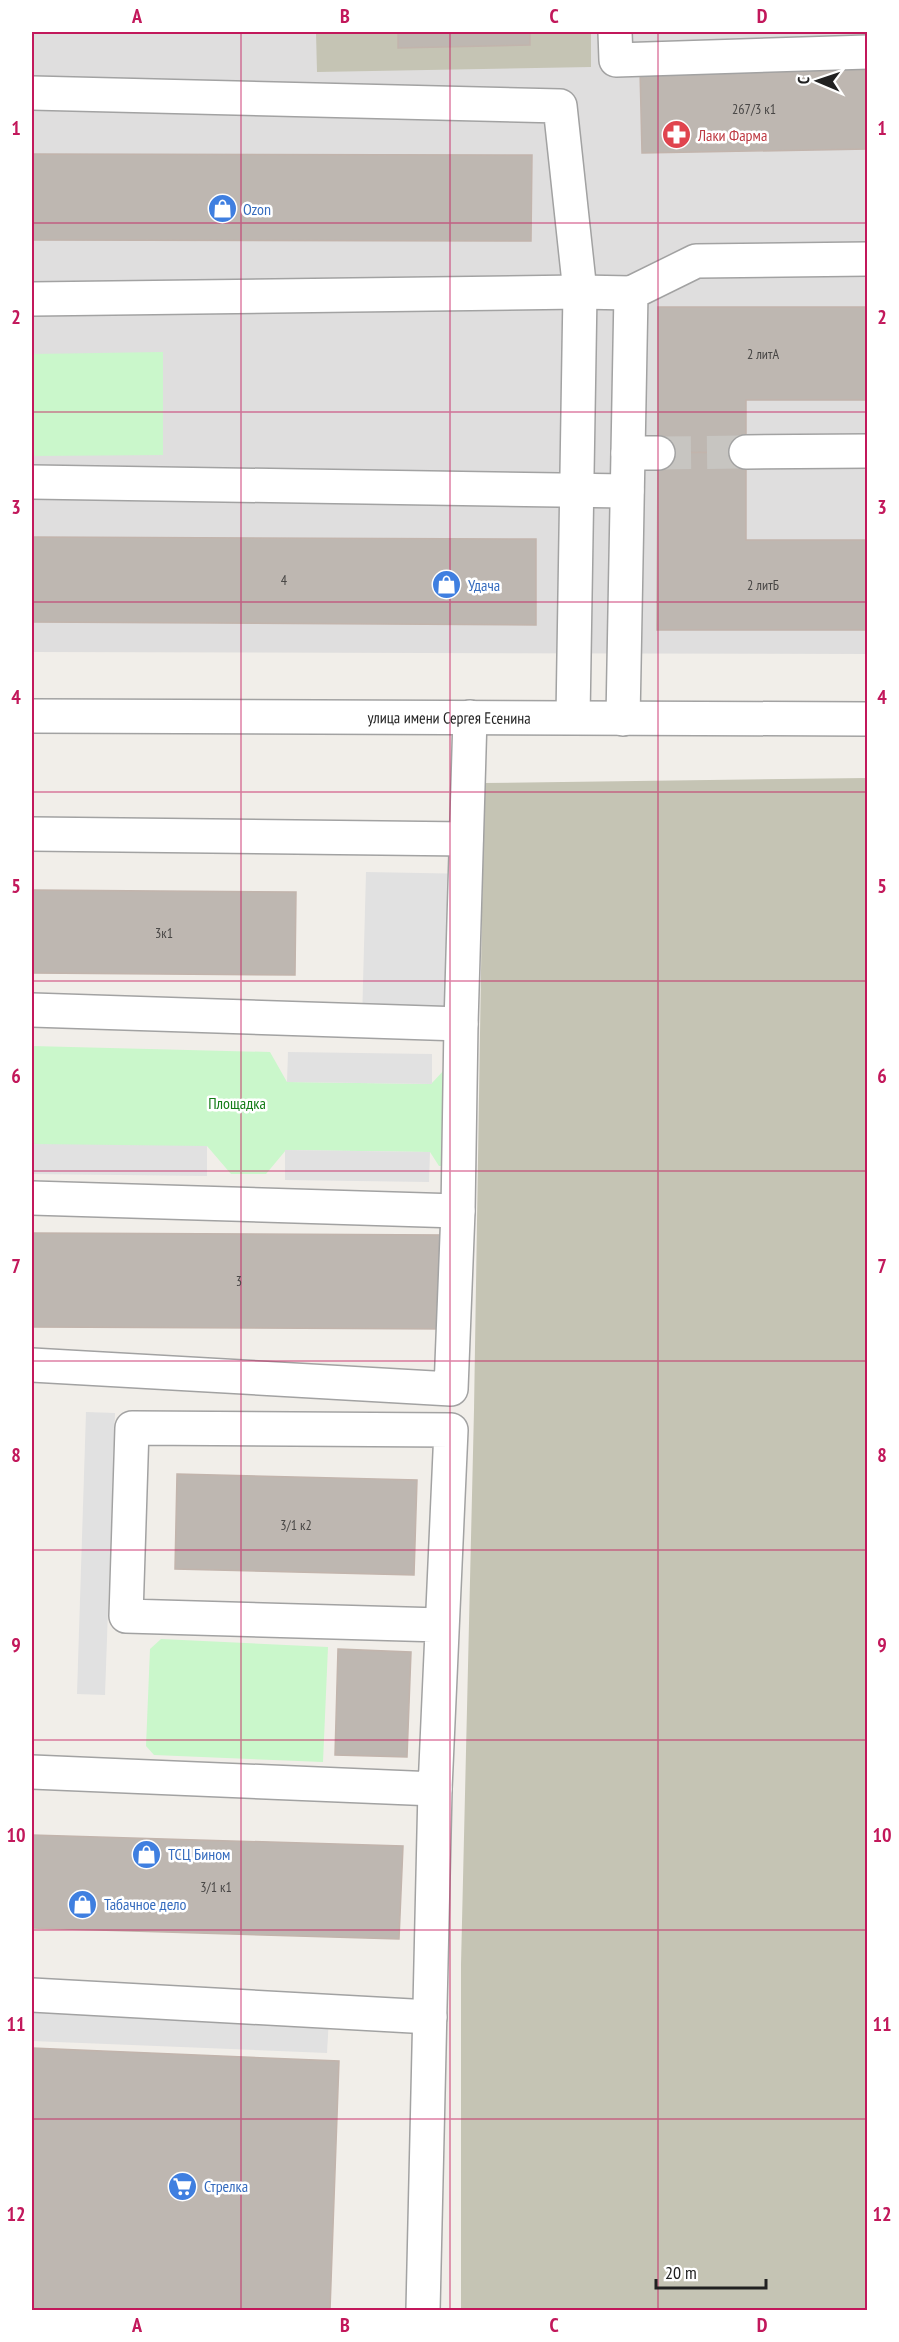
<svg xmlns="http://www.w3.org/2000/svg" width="899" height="2342" font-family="'PT Sans Narrow',sans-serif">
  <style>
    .residential { fill: #dfdede }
    .construction { fill: #c5c4b4 }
    .park { fill: #caf7cb }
    .parking { fill: #e1e1e1 }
    .building { fill: #beb7b1; stroke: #c2b4ac; stroke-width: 1.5 }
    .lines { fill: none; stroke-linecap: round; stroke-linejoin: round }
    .minor-tunnel { stroke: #c7c5c1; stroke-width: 33; stroke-dasharray: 33 16; stroke-linecap: butt }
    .minor-casing { stroke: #a2a2a2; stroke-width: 36 }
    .minor { stroke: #fff; stroke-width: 33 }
    .grid { fill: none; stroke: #c2185b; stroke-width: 1.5; stroke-opacity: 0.55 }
    .labels { text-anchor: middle; stroke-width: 5; stroke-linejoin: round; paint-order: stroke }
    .number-label { font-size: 14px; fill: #484645 }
    .health-label { font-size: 16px; fill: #be3a42; stroke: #fff; text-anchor: start }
    .shop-label { font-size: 16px; fill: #366cbe; stroke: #fff; text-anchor: start }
    .street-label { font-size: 16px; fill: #212121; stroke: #fff }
    .park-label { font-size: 16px; fill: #137c16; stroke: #fff }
    .neatline { fill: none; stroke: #c2185b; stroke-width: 2 }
    .grid-label { font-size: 20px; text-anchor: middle; font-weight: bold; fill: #c2185b }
  </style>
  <rect width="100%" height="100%" fill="#f1eee9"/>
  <polygon class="residential" points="32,32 867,32 867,654 32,652"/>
  <g class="construction">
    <polygon points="316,32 591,32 591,67 317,72"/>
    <polygon points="867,778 867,2310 461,2310 461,1965 474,1410 484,783"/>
  </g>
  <g class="park">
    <polygon points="163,352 163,455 32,456 32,354"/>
    <polygon points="32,1046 270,1052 287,1082 431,1084 446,1068 452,1166 439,1166 430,1152 286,1150 266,1174 231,1174 207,1146 32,1146"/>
    <polygon points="161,1639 328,1647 323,1762 154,1755 146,1746 150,1649"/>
  </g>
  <g class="parking">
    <polygon points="366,872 475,874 470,1023 362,1021"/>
    <polygon points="288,1052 432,1054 432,1084 287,1082"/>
    <polygon points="33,1144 207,1146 207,1176 32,1174"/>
    <polygon points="285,1150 430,1152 429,1182 285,1180"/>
    <polygon points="86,1412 115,1413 105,1695 77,1694"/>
    <polygon points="32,2005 329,2018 327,2053 32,2041"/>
  </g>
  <g class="building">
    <polygon points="398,32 530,32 530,45 398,48"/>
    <polygon points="868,66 868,149 642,153 640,70"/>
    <polygon points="32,154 532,155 531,241 32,240"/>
    <polygon points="658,307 868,307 868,400 746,400 746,452 658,453"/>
    <polygon points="746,452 746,540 868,540 868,630 657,630 658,453"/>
    <polygon points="32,537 536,539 536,625 32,622"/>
    <polygon points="32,890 296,892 295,975 32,973"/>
    <polygon points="32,1233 447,1235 447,1329 32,1327"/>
    <polygon points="177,1474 417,1480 414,1575 175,1569"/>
    <polygon points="338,1649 411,1652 407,1757 335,1755"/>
    <polygon points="32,1835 403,1846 399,1939 32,1928"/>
    <polygon points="32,2048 339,2061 330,2310 32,2310"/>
  </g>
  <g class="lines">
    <polyline class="minor-tunnel" points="658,453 746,452"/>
    <defs>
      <g id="minor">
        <polyline points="615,32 616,60 868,52"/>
        <polyline points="32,93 560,106 580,292 573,717"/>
        <polyline points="32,299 580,292 631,293"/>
        <polyline points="746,452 868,451"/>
        <polyline points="628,453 658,453"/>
        <polyline points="32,482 627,491"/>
        <path id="s1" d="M32,716l836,3"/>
        <polyline points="623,719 631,293 696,261 868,259"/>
        <polyline points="32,834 466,839"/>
        <polyline points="32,1010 461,1024 470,717"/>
        <polyline points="32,1198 458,1211"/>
        <polyline points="32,1365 451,1389 458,1211 461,1024"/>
        <polyline points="32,1772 435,1789 451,1430 132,1428 126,1616 441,1625"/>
        <polyline points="32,1995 430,2017"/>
        <polyline points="423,2310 435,1789"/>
      </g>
    </defs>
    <use href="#minor" class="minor-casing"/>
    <use href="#minor" class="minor"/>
  </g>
  <path class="grid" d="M241,32v2278M450,32v2278M658,32v2278M32,223h836M32,412h836M32,602h836M32,792h836M32,981h836M32,1171h836M32,1361h836M32,1550h836M32,1740h836M32,1930h836M32,2119h836"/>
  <defs>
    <symbol id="pharmacy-disc" viewBox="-11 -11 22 22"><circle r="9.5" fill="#e0444e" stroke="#fff"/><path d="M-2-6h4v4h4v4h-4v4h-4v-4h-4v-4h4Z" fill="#fff"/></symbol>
    <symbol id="shop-disc" viewBox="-11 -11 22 22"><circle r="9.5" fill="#3f7fe0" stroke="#fff"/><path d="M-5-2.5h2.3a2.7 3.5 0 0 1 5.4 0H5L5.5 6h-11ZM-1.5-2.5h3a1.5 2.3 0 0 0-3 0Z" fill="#fff"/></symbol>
    <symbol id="supermarket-disc" viewBox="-11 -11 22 22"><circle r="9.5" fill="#3f7fe0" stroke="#fff"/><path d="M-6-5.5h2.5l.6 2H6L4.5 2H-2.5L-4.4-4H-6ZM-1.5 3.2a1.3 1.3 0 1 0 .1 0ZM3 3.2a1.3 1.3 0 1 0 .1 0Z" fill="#fff"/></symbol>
  </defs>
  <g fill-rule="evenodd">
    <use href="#pharmacy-disc" x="660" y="118" width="33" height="33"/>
    <use href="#shop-disc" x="206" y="192" width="33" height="33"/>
    <use href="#shop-disc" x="430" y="568" width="33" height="33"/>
    <use href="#shop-disc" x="130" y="1838" width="33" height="33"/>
    <use href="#shop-disc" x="66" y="1888" width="33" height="33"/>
    <use href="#supermarket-disc" x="166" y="2170" width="33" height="33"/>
  </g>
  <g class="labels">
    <g class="number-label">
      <text x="754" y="114">267/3 к1</text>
      <text x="763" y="359">2 литА</text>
      <text x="284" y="585">4</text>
      <text x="763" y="590">2 литБ</text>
      <text x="164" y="938">3к1</text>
      <text x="239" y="1286">3</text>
      <text x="296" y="1530">3/1 к2</text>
      <text x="216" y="1892">3/1 к1</text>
    </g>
    <g class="health-label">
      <text x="698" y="141">Лаки Фарма</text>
    </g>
    <g class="shop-label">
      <text x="243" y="215">Ozon</text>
      <text x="468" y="591">Удача</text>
      <text x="168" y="1860">ТСЦ Бином</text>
      <text x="104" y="1910">Табачное дело</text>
      <text x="204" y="2192">Стрелка</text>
    </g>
    <g class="street-label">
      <text dy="6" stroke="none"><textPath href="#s1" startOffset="417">улица имени Сергея Есенина</textPath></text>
    </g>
    <g class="park-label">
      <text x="237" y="1109">Площадка</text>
    </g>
  </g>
  <rect width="899" height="2342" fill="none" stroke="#ffffff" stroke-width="66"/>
  <g transform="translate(818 81) rotate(272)" stroke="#ffffff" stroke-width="4.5" paint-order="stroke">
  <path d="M0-4.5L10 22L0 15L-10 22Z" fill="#212121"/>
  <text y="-9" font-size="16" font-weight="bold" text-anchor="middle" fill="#212121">С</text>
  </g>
  <path d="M656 2279v9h110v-9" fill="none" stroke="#212121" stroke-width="3"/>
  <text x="665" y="2279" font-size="18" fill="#212121" stroke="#ffffff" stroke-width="4.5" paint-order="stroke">20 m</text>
  <rect x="33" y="33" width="833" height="2276" class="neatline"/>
  <g class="grid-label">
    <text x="137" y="23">A</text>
    <text x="345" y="23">B</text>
    <text x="554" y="23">C</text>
    <text x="762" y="23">D</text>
    <text x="16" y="135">1</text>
    <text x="882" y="135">1</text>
    <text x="16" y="324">2</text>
    <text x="882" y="324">2</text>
    <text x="16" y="514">3</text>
    <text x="882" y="514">3</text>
    <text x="16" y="704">4</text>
    <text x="882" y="704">4</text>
    <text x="16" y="893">5</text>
    <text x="882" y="893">5</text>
    <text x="16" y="1083">6</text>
    <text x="882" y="1083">6</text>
    <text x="16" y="1273">7</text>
    <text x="882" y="1273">7</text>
    <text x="16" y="1462">8</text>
    <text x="882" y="1462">8</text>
    <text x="16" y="1652">9</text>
    <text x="882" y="1652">9</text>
    <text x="16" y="1842">10</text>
    <text x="882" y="1842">10</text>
    <text x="16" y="2031">11</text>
    <text x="882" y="2031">11</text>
    <text x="16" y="2221">12</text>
    <text x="882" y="2221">12</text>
    <text x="137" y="2332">A</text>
    <text x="345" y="2332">B</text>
    <text x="554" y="2332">C</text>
    <text x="762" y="2332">D</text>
  </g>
</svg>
